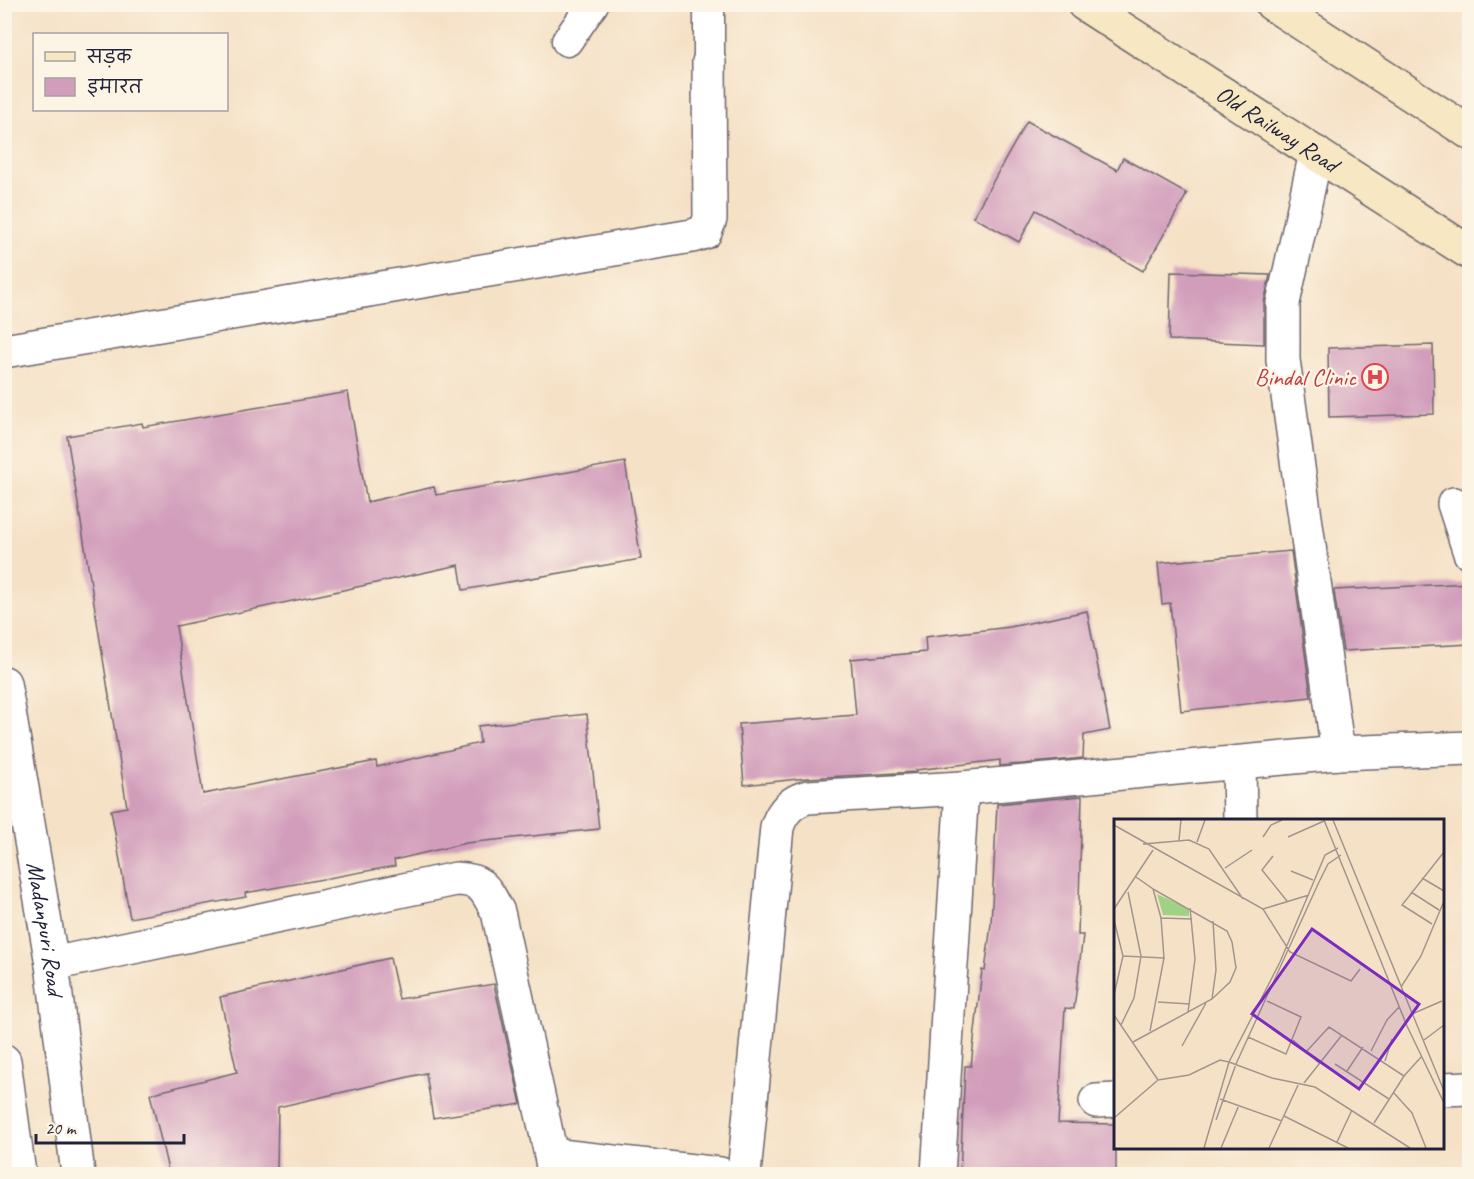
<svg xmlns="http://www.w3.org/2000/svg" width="1474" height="1179" font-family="Caveat,'Playpen Sans Deva',sans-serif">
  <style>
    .building { fill: #d29dbb }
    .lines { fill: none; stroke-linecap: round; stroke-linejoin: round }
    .service-casing { stroke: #6c656c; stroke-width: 33 }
    .minor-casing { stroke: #6c656c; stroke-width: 36 }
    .tertiary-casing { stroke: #6c656c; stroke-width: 36 }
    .secondary-casing { stroke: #6c656c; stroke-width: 36 }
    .service { stroke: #fff; stroke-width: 30 }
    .minor { stroke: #fff; stroke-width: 33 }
    .tertiary { stroke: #fff; stroke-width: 33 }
    .secondary { stroke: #f7e8c3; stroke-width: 33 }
    .labels { text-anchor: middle; stroke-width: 4.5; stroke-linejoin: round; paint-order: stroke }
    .street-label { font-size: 24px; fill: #22223b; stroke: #fcf5e5 }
    .health-label { font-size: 24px; fill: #be3a42; stroke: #fcf5e5; text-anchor: end }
    .inset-road { fill: none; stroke: #a1958e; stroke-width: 1.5 }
    .view { fill: #7b2cbf; fill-opacity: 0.15; stroke: #7b2cbf; stroke-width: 3 }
    .inset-edge { fill: none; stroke: #22223b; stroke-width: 3 }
  </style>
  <rect width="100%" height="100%" fill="#fcf5e5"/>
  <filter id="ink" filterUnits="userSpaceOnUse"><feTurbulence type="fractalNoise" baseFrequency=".0167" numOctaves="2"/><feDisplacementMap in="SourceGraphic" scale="12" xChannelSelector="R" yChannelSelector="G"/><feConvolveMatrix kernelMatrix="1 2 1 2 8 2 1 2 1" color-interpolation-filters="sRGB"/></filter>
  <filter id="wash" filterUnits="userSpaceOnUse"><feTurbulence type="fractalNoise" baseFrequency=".008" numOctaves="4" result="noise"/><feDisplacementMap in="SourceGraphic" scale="24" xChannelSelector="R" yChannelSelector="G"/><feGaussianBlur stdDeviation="1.35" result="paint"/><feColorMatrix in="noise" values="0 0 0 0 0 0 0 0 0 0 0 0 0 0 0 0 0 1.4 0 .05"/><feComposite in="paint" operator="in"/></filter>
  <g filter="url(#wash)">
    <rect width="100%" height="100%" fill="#f5e1c6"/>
    <g id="blocks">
      <g class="building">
        <polygon points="1027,121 1117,170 1123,158 1187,194 1143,271 1036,210 1019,242 973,217"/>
        <polygon points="1171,272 1270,275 1264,303 1264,344 1169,340"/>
        <polygon points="1433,345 1434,414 1329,417 1328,348"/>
        <polygon points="348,392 367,502 434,487 436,495 625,462 641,559 463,590 459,565 176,626 203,794 376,761 377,767 480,743 478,726 587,714 599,829 466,843 394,860 395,866 245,893 246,897 130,918 111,810 127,807 67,436 142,423 143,427"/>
        <polygon points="1291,551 1311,697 1181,711 1170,603 1162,604 1158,563"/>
        <polygon points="1470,583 1470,644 1343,651 1334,590"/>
        <polygon points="1087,611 1110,730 1084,735 1083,758 1000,766 1000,760 916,770 916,772 807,778 744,785 739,724 856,715 851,659 926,652 925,637 1010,627"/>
        <polygon points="1082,796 1078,935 1083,935 1074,1009 1065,1008 1058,1123 1116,1124 1116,1174 960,1174 965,1066 971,1066 982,970 985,971 991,924 997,804"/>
        <polygon points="390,958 399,999 494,984 521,1104 433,1118 426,1073 278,1107 277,1174 169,1174 150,1094 237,1072 220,997"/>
      </g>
    </g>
  </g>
  <g filter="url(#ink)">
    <use href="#blocks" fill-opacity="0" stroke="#6c656c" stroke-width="1.5"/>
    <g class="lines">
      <defs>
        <g id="service">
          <polyline points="709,4 709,62"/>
          <polyline points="567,41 593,4"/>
        </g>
        <g id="minor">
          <polyline points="1316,153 1283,303 1283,360 1338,753"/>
          <polyline points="4,351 692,236 705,232 710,219 709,62"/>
          <polyline points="1454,504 1470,553"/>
          <polyline points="1239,764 1240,820"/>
          <path d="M52,964l404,-85c28,1 29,10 42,33l53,243 3,19"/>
          <polyline points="1442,1089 1470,1088"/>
          <polyline points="1096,1101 1116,1100"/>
          <polyline points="551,1155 720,1174"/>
          <path d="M744,1174l33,-347c5,-15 14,-26 31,-30l154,-9 376,-35 132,-5"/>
          <polyline points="938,1174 962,788"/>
        </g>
        <g id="tertiary">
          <path id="s1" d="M4,683l48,281 26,210"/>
          <polyline points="4,1061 19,1174"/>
        </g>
        <g id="secondary">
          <path id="s2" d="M1084,4l386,249"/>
          <polyline points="1272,4 1470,133"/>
        </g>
      </defs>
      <use href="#service" class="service-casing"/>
      <use href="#minor" class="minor-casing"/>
      <use href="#tertiary" class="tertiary-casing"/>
      <use href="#secondary" class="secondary-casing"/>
      <use href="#service" class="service"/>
      <use href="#minor" class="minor"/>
      <use href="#tertiary" class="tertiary"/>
      <use href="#secondary" class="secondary"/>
    </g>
  </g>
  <defs>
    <symbol id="hospital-ring" viewBox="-11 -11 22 22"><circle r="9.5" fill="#fcf5e5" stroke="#e0444e" stroke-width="1.5"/><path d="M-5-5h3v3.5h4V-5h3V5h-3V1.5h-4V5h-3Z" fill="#e0444e"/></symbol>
  </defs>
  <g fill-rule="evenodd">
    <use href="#hospital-ring" x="1360" y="362" width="30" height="30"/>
  </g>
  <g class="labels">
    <g class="street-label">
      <text dy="8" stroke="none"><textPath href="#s2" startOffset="230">Old Railway Road</textPath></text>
      <text dy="8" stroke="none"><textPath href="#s1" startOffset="249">Madanpuri Road</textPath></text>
    </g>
    <g class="health-label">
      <text x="1356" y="385">Bindal Clinic</text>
    </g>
  </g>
  <g transform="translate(1114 819)">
    <rect width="330" height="330" fill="#f5e1c6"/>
    <path d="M43,75l32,15v7l-26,-1z" fill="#9fd383"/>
    <path class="inset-road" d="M210,1l83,206 37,77M219,1l111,271M0,6l149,84 27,43 61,29 9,-12M149,18l8,-12 11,-5M174,18l36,-16M65,21l2,-20M83,23l8,-22M29,25l46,-4 20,9 34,50M159,37l-11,14 25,31M111,49l27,-18M177,52l22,9M22,58l17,12 8,29 3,40 -14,73M308,59l22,13M297,73l28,18M0,90l39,-59M149,90l46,-14M47,99l31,1M0,101l9,36 -9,39M318,105l-30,-19 42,-53M9,137l41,2M287,168l20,-31 23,-55M98,180l4,-29 -3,-49M44,183l32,2M74,193l7,-53 -5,-51M298,195l30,-13M0,196l44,65M7,206l13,-27 7,-42 -13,-64M134,218l38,17 15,-37 -34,-16M179,221l26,23M310,221l20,-15M19,223l79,-43 18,-17 6,-14 -4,-26 -5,-11 -74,-42M68,227l24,-43M257,232l16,-31 12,-13M192,233l23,-25 75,49M271,242l7,-22M221,245l54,35M233,252l16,-24M44,261l31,-5 31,-15 9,2 43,16 43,9 95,61M190,264l38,-48M279,273l19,21 14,35M106,280l62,22M170,297l64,32M0,299l44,-38M102,301l20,-56 83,-182 9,-18 13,-9M260,304l30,-47 18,-20M223,323l15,-32M90,329l25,-86 51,-100 45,-107 13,-7M107,329l18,-43M155,329l30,-65"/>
    <path class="view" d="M198,110l107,75 -60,85 -107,-75z"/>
    <rect width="330" height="330" class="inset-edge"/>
  </g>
  <rect width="1474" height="1179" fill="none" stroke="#fcf5e5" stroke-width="24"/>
  <rect x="33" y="33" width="195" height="78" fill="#fcf5e5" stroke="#a5a1a1" stroke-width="1.5"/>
  <rect x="45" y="52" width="30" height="9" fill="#f7e8c3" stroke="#a5a1a1" stroke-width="1.5"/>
  <text x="87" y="63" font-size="18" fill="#22223b">सड़क</text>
  <rect x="45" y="78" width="30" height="18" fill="#d29dbb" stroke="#a5a1a1" stroke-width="1.5"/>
  <text x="87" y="93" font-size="18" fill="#22223b">इमारत</text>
  <path d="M36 1134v9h148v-9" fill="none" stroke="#22223b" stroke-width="3"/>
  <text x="45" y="1134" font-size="18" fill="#22223b" stroke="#fcf5e5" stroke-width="4.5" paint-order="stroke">20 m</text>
</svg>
